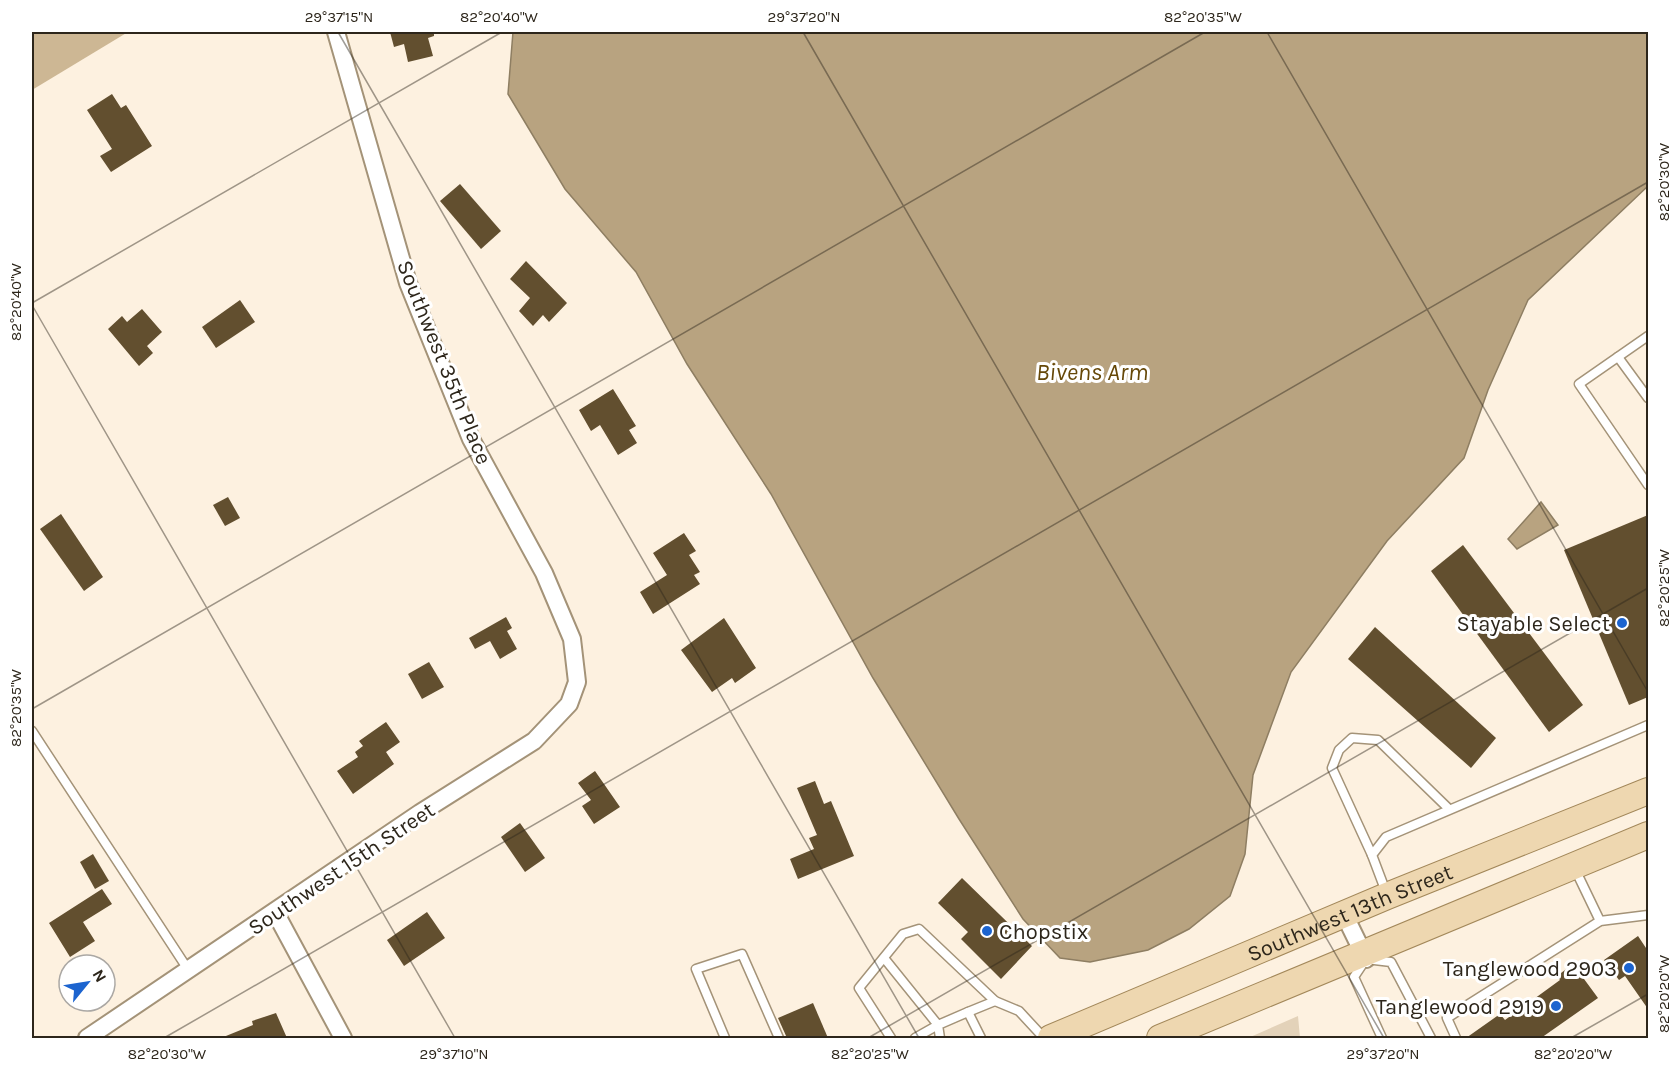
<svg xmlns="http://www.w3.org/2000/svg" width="1680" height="1070" font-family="Karla,sans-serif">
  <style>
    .green { fill: #e3d2b9 }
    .forest { fill: #cdb794 }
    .water { fill: #b8a380; stroke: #8e7e62; stroke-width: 1.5 }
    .building { fill: #624f2f }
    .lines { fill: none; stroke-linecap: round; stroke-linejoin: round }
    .lane-casing { stroke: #a49378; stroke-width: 11 }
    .street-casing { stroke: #a49378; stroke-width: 20 }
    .primary-casing { stroke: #a3885a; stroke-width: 28 }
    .lane { stroke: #fff; stroke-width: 8 }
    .street { stroke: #fff; stroke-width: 16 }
    .primary { stroke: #eed7b0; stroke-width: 26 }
    .ticks { fill: none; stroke: #2d261b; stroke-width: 1.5; stroke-opacity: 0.45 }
    .poi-dot { fill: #1c64cf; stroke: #fff; stroke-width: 2 }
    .labels { text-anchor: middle; stroke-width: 6; stroke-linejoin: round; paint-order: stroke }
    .street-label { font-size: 22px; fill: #2d261b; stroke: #fff }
    .poi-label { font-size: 22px; fill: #2d261b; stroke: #fff; text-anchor: end }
    .water-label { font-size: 24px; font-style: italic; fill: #664808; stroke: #fff }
    .neatline { fill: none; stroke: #2d261b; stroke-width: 2 }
    .ticks-label { font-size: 15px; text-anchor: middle; fill: #2d261b }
  </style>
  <rect width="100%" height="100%" fill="#fdf1e0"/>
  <polygon class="green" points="1298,1016 1300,1038 1248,1038"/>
  <polygon class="forest" points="32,32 128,32 32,90"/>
  <g class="water">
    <polygon points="513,32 1648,32 1648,186 1528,300 1488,390 1464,458 1387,541 1291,672 1253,775 1245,854 1230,896 1189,929 1148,950 1090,962 1060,958 1023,919 959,819 873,678 771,494 687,364 636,272 565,189 508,94"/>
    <polygon points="1541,502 1558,525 1517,549 1508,539"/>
  </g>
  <g class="building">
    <polygon points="390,32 434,32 434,36 428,38 433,56 408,62 404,44 394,47"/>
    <polygon points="112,94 121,108 126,105 152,146 111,172 100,156 112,149 87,110"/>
    <polygon points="460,184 501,231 481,249 440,201"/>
    <polygon points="526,261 567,303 549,322 543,315 533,326 519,311 530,298 510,279"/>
    <polygon points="240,300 255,322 216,348 202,327"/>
    <polygon points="142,309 162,332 147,346 153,353 139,366 108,329 122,316 127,322"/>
    <polygon points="613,389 636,426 629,430 637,443 618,455 600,425 591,431 579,410"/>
    <polygon points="228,497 240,518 225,526 213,505"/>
    <polygon points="61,514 103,577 84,591 40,529"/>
    <polygon points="1648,515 1648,697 1629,705 1564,550"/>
    <polygon points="684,533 696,551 689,555 700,572 694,575 700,584 653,614 640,592 667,575 653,553"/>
    <polygon points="1463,545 1583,705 1549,732 1431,571"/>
    <polygon points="506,617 512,628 507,631 517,649 500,659 490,641 475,649 469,638"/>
    <polygon points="724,618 756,668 735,683 732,678 712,692 681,650"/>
    <polygon points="1375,627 1496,738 1471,768 1348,659"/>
    <polygon points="429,662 444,687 422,699 408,674"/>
    <polygon points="386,722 400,742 386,752 394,764 353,794 337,771 358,757 355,752 363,746 359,741"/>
    <polygon points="595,771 620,807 594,824 582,806 591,800 578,783"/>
    <polygon points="815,781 824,804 831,801 854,856 798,879 790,859 814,849 809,838 817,835 797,788"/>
    <polygon points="520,823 545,858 525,872 501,837"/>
    <polygon points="93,854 109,881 95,889 80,862"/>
    <polygon points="962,878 1032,946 1001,979 961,939 968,932 938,903"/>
    <polygon points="102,889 112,904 83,922 95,941 70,957 49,923"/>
    <polygon points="427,912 445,938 404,966 387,940"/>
    <polygon points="1638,936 1648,951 1648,1009 1625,976 1619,980 1604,960"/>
    <polygon points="1573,964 1598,998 1541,1038 1466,1038 1500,1014 1505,1020 1560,980 1557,976"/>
    <polygon points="813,1003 828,1038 787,1038 778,1018"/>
    <polygon points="276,1013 287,1038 221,1038 253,1025 252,1021"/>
  </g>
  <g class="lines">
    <defs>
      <g id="lane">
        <polyline points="1648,336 1579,384 1648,485"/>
        <polyline points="1618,357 1648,398"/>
        <polyline points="32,731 189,971"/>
        <polyline points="1372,855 1332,768 1339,750 1352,738 1378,740 1449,809"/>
        <polyline points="1574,867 1600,921"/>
        <polyline points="1386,892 1372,855 1386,837 1648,725"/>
        <polyline points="884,958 938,1025 915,1038"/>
        <polyline points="968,1012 995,1001"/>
        <polyline points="725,1038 696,969 742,954 779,1038"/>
        <polyline points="891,1038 859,988 903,934 919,929 995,1001 1019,1011 1044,1038"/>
        <polyline points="940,1038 938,1025 968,1012 981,1038"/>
        <polyline points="1382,1038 1354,977 1366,959 1391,962 1431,1038"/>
        <polyline points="1456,1038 1447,1018 1600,921 1648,915"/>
      </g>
      <g id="street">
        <polyline points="275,912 343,1038"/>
        <polyline points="1345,916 1366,959"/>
        <polyline points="87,1038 420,813 534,741 569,704 577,682 572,639 544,573 471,439 408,283 336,32"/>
      </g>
      <g id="primary">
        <path id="s1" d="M1051,1038l336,-142 261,-105"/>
        <polyline points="1160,1038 1648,835"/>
      </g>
    </defs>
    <use href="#lane" class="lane-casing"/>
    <use href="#street" class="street-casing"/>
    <use href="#primary" class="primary-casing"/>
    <use href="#lane" class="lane"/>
    <use href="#street" class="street"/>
    <use href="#primary" class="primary"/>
  </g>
  <path class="ticks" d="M338,32l581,1006M803,32l581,1006M1267,32l381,660M32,303l470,-271M32,305l423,733M32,709l1173,-677M164,1038l1484,-856M868,1038l780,-450M1571,1038l77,-44"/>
  <g class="poi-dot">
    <circle cx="1622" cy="623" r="6"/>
    <circle cx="987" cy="931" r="6"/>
    <circle cx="1629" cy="968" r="6"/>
    <circle cx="1556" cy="1006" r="6"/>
  </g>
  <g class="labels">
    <g class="street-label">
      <text transform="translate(445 362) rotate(68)" y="8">Southwest 35th Place</text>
      <text transform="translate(341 868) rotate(-34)" y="8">Southwest 15th Street</text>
      <text dy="8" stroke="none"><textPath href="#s1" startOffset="324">Southwest 13th Street</textPath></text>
    </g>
    <g class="poi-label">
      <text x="1610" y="631">Stayable Select</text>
      <text x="999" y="939" text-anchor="start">Chopstix</text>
      <text x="1617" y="976">Tanglewood 2903</text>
      <text x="1544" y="1014">Tanglewood 2919</text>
    </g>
    <g class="water-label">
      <text x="1092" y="380">Bivens Arm</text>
    </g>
  </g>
  <rect width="1680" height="1070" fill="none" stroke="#ffffff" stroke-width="66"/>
  <g transform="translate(87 983) rotate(60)"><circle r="28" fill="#ffffff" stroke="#aba8a4" stroke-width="1.5"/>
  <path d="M0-4.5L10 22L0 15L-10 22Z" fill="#1c64cf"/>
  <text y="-9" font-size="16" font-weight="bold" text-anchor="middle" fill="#2d261b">N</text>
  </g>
  <rect x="33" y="33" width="1614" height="1004" class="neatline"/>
  <g class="ticks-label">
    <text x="339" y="22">29°37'15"N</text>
    <text x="499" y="22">82°20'40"W</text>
    <text x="804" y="22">29°37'20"N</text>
    <text x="1203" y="22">82°20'35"W</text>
    <text transform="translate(1664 182) rotate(-90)" y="5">82°20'30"W</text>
    <text transform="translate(16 302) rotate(-90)" y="5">82°20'40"W</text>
    <text transform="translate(1664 588) rotate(-90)" y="5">82°20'25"W</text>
    <text transform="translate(16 708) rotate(-90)" y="5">82°20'35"W</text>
    <text transform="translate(1664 994) rotate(-90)" y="5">82°20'20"W</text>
    <text x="167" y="1059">82°20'30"W</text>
    <text x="454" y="1059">29°37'10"N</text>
    <text x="870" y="1059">82°20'25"W</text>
    <text x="1383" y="1059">29°37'20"N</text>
    <text x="1573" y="1059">82°20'20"W</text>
  </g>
</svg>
